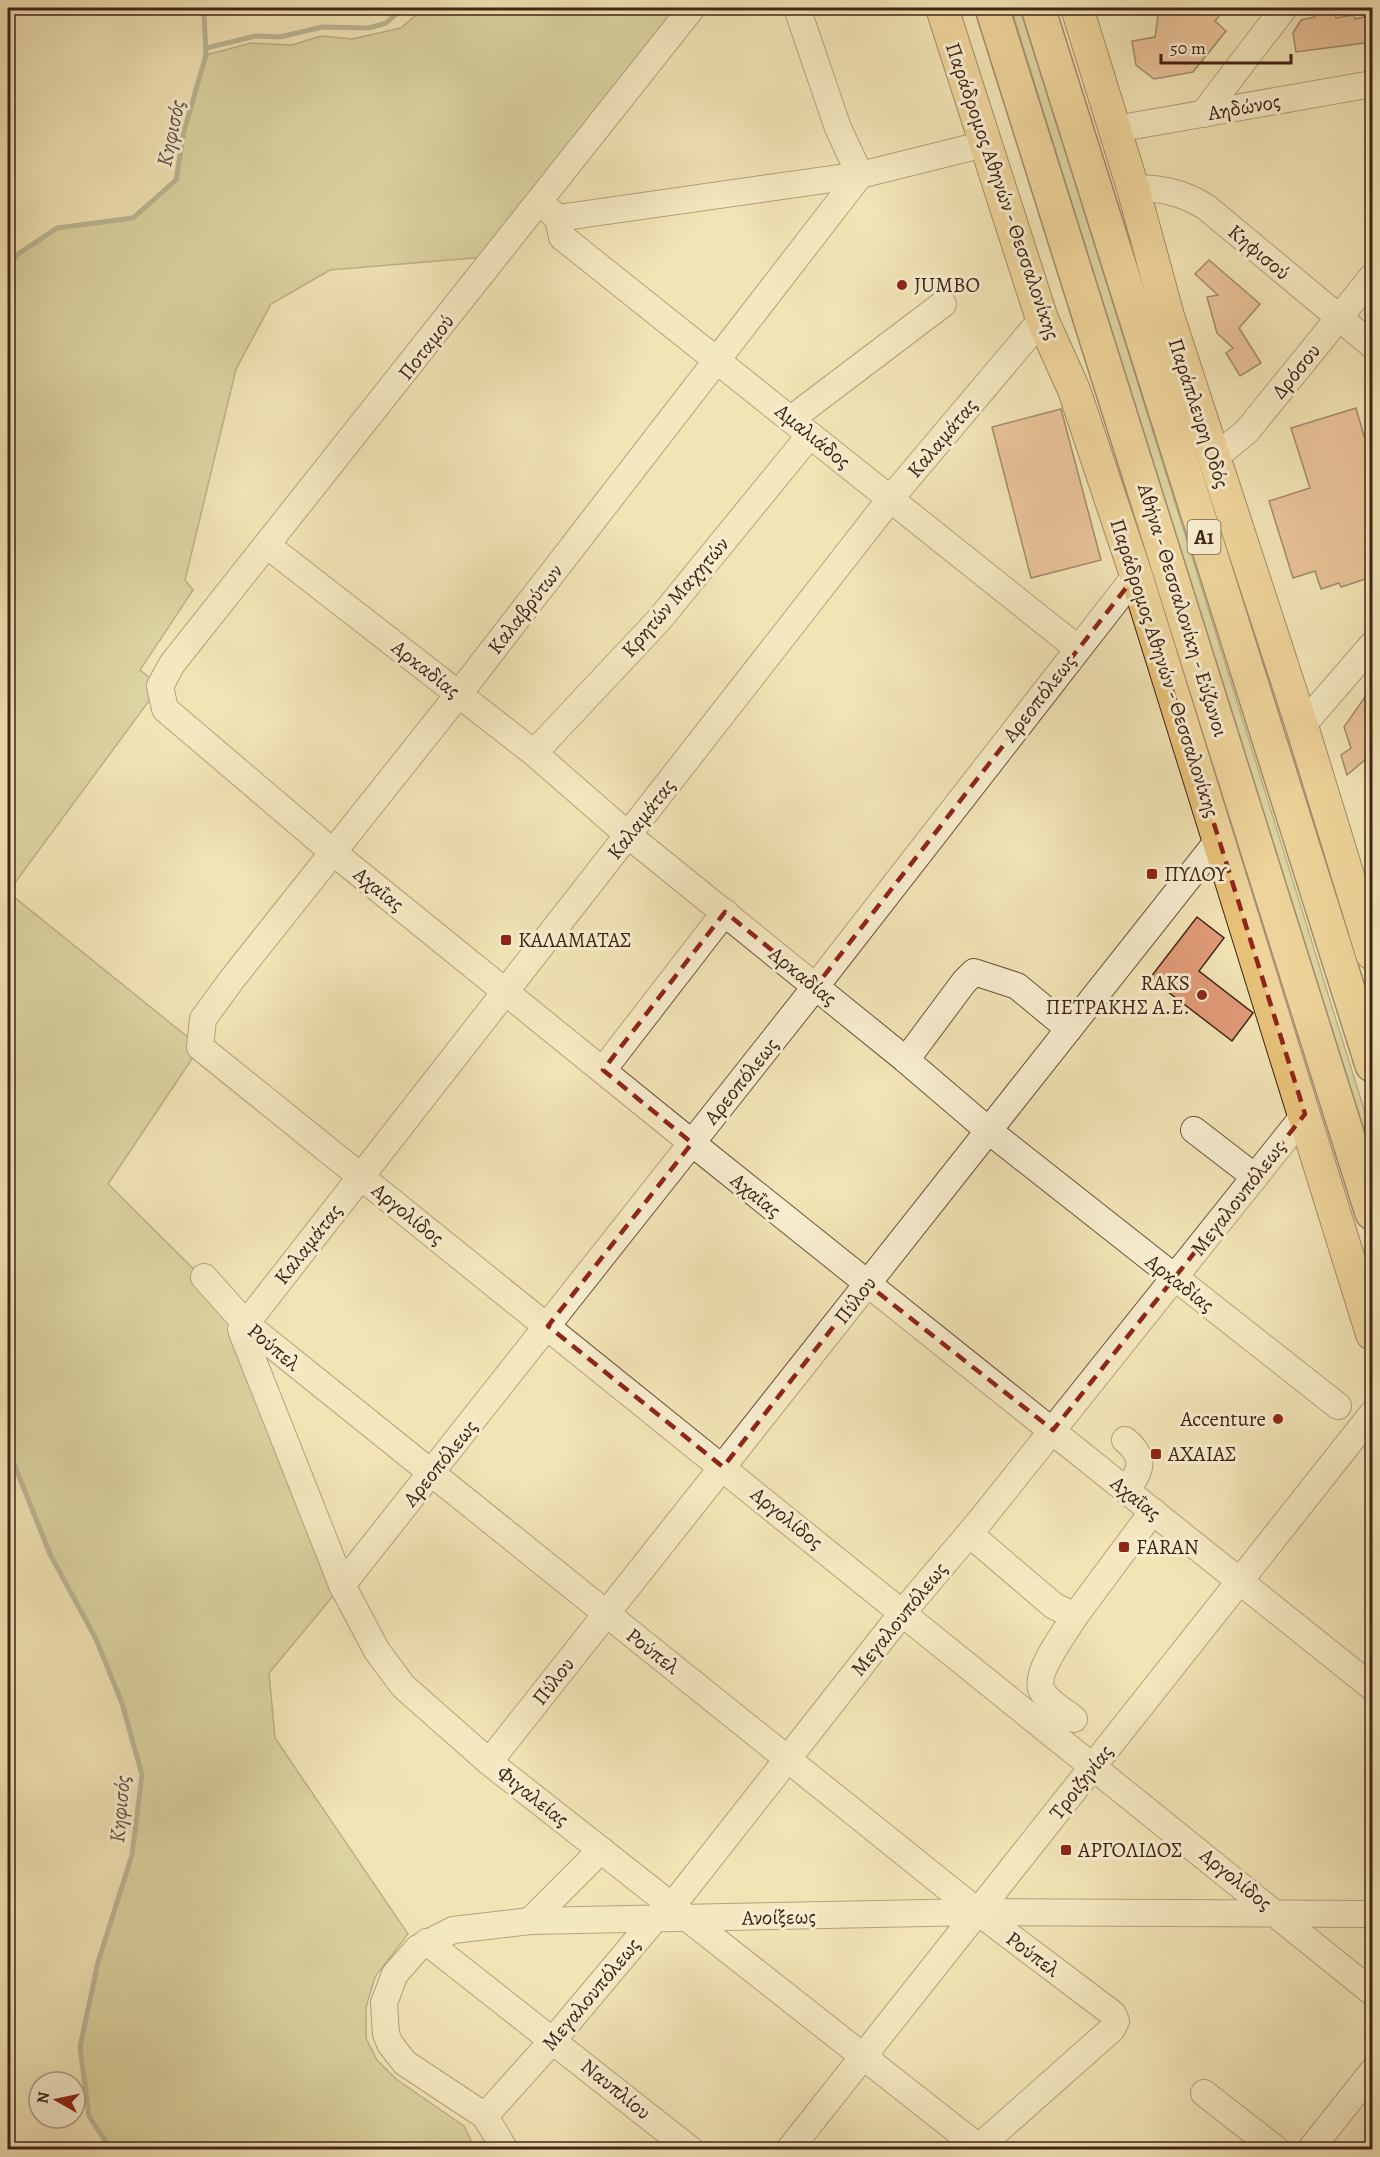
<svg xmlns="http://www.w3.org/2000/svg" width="1380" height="2157" font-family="Alegreya,serif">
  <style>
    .green { fill: #c0c28a; stroke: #807251; stroke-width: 1.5 }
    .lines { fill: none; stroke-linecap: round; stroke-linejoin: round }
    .stream { stroke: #78816e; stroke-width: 5 }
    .building { fill: #e19b78; stroke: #412318; stroke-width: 1.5 }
    .minor-casing { stroke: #6d533f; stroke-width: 28 }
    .major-casing { stroke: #412318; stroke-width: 34 }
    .highway-casing { stroke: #412318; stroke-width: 36 }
    .minor { stroke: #f7edcf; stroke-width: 26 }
    .major { stroke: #e9c27a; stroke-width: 32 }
    .highway { stroke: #e9c27a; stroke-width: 33 }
    .marked { fill: none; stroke: #8f2418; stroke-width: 4.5; stroke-dasharray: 12 8; stroke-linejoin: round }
    .poi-dot { fill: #8f2418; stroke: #f7edcf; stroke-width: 2 }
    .labels { text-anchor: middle; stroke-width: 6; stroke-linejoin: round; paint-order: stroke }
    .shield { fill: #f7edcf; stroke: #78604f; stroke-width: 1.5 }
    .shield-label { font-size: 20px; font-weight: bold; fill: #412318 }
    .street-label { font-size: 21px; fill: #412318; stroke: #f7edcf }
    .poi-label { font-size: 21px; fill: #412318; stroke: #f7edcf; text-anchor: start }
    .water-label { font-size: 22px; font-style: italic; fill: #5c5243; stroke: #f7edcf }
  </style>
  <rect width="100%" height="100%" fill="#f2e4b5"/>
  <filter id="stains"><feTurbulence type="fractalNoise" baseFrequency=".00333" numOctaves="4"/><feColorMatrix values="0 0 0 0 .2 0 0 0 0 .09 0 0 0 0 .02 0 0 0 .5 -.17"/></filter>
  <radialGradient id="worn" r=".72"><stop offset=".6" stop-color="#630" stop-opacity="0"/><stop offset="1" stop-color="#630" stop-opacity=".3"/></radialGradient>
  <g class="green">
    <polygon points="424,8 692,8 498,256 330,270 271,304 236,369 185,580 193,590 140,670 160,686 8,892 200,1047 108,1184 247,1322 338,1590 269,1673 275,1738 408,1934 375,1977 366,2007 366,2038 377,2060 396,2079 464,2126 475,2149 111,2149 89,2116 80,2047 98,1962 132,1855 142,1775 122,1703 96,1639 50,1554 8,1449 8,267 18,254 57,228 133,218 176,180 184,131 206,55 251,43 292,45 321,36 352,39 401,28"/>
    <polygon points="1011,8 1021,8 1372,1135 1372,1165"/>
  </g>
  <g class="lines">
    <g class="stream">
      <polyline points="206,48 256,36 280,37 322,27 369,28 386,23 403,8"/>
      <polyline points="8,267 18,254 57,228 133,218 176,180 184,131 206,55 204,13 197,8"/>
      <polyline points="8,1449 50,1554 96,1639 122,1703 142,1775 132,1855 98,1962 80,2047 89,2116 111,2150"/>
    </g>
  </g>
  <g class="building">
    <polygon points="1159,8 1226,8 1215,21 1226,31 1193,72 1154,79 1136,65 1132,41 1155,37"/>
    <polygon points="1334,8 1336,18 1354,15 1355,19 1372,15 1372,42 1296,52 1293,33 1301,20 1315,17 1314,9"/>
    <polygon points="1209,260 1260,304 1239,328 1261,363 1240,376 1226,353 1233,348 1217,333 1207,297 1218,295 1195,274"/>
    <polygon points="1356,408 1364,436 1372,434 1372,577 1341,587 1339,583 1321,589 1315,571 1293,578 1269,501 1310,488 1291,428"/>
    <polygon points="1061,409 1101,560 1031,578 992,427"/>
    <polygon points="1372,687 1372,754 1347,775 1341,755 1351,748 1344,727"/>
    <polygon points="1197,917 1224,938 1199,971 1253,1013 1232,1041 1150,978"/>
  </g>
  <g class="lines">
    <defs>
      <g id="minor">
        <polyline points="692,8 172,664 160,686 165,709 334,853 692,1143 1372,1687"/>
        <polyline points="797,8 838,128 860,175 458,695 233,978 203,1019 200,1047 1372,1992"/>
        <polyline points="1203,114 1284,8"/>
        <polyline points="1116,129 1372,84"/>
        <path d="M1133,188c28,0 49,4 73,19l166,138"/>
        <polyline points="545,207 558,218 860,175 985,144"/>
        <polyline points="558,218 562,237 1077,648"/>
        <polyline points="791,419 943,304"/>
        <polyline points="1213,459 1247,431 1372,277"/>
        <polyline points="268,546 534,753 628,835 906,1060 989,1131 1338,1406"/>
        <polyline points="1302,726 1372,645"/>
        <polyline points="534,753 659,620 810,435"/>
        <polyline points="906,1060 964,982 974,972 1017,986 1069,1029"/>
        <polyline points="603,1070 725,912"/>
        <polyline points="1194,1130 1255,1177"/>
        <polyline points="204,1277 246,1324 978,1912 1113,2014 1116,2021 1112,2029 979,2147"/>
        <path d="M1125,1440c21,17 17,31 1,50"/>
        <polyline points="979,1542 1054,1606 1075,1616 1153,1511"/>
        <polyline points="342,1585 816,986 1136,575"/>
        <path d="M1074,1719c-10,-8 -25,-16 -32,-28 -9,-18 23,-58 33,-75"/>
        <polyline points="489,1762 1220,838"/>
        <polyline points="530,1921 601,1850"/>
        <polyline points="427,1942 691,2150"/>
        <polyline points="1204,2093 1277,2150"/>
        <polyline points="485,2116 554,2039 653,1921 672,1906 903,1612 980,1521 1305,1114"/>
        <polyline points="505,2150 485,2116 405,2063 390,2044 386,2034 384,2003 395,1974 418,1948 453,1930 530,1921 978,1912 1372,1914"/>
        <polyline points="789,2150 1372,1414"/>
        <polyline points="982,2150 489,1762 403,1686 377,1651 342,1585 241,1330 891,498 1042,319"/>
        <polyline points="1310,2150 1372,2072"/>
      </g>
      <g id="major">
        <polyline points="942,8 1042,319 1074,390 1136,575 1372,1334"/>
        <polyline points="1077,8 1133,188 1168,316 1302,726 1372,954"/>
      </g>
      <g id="highway">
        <polyline points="992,8 1372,1213"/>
        <polyline points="1038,8 1372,1065"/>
      </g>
    </defs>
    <use href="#minor" class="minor-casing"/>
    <use href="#major" class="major-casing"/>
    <use href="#highway" class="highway-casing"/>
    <use href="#minor" class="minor"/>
    <use href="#major" class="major"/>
    <use href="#highway" class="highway"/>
  </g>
  <path d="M0 0H1380V2157H0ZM1136,575l169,539 -252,316 -186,-146 -144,183 -175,-141 144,-183 -89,-73 122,-158 91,74z" fill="#f2e4b5" fill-opacity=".55" fill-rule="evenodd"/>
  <path class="marked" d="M1136,575l169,539 -252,316 -186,-146 -144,183 -175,-141 144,-183 -89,-73 122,-158 91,74z"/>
  <g class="poi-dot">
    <circle cx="902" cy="285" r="6"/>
    <rect x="1146" y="868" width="12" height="12" rx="3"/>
    <rect x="500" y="934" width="12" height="12" rx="3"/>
    <circle cx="1202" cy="995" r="6"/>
    <circle cx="1278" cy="1419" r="6"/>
    <rect x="1150" y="1448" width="12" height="12" rx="3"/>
    <rect x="1118" y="1541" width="12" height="12" rx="3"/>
    <rect x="1060" y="1844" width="12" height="12" rx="3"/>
  </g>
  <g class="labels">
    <rect class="shield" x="1187.5" y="520" width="33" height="34" rx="4.5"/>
    <g class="shield-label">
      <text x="1204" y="544">Α1</text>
    </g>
    <g class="street-label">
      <text transform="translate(1244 107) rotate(-10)" y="7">Αηδώνος</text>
      <text transform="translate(1003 191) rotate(71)" y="7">Παράδρομος Αθηνών - Θεσσαλονίκης</text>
      <text transform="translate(1259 252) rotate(40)" y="7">Κηφισού</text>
      <text transform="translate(426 347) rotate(-52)" y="7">Ποταμού</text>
      <text transform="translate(1296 371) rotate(-51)" y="7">Δρόσου</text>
      <text transform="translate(1199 413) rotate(72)" y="7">Παράπλευρη Οδός</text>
      <text transform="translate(813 436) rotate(39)" y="7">Αμαλιάδος</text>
      <text transform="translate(942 438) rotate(-50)" y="7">Καλαμάτας</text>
      <text transform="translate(675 597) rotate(-49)" y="7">Κρητών Μαχητών</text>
      <text transform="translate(525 609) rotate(-52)" y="7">Καλαβρύτων</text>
      <text transform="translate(1183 610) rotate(73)" y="7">Αθήνα - Θεσσαλονίκη - Εύζωνοι</text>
      <text transform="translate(1165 668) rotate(72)" y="7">Παράδρομος Αθηνών - Θεσσαλονίκης</text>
      <text transform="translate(426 669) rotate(38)" y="7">Αρκαδίας</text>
      <text transform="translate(1039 698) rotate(-52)" y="7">Αρεοπόλεως</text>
      <text transform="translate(641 819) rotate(-52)" y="7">Καλαμάτας</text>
      <text transform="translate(379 889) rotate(39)" y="7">Αχαΐας</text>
      <text transform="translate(803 976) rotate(39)" y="7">Αρκαδίας</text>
      <text transform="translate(741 1081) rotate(-51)" y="7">Αρεοπόλεως</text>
      <text transform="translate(756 1195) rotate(39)" y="7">Αχαΐας</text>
      <text transform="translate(1238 1198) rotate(-52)" y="7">Μεγαλουπόλεως</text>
      <text transform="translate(408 1214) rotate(39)" y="7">Αργολίδος</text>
      <text transform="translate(308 1244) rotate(-52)" y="7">Καλαμάτας</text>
      <text transform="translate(1180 1283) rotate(38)" y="7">Αρκαδίας</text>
      <text transform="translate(855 1300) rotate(-52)" y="7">Πύλου</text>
      <text transform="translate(274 1347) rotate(40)" y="7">Ρούπελ</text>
      <text transform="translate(440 1463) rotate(-51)" y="7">Αρεοπόλεως</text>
      <text transform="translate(1136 1498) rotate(39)" y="7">Αχαΐας</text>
      <text transform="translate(787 1518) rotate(39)" y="7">Αργολίδος</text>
      <text transform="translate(899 1619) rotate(-51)" y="7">Μεγαλουπόλεως</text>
      <text transform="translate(653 1651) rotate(38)" y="7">Ρούπελ</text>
      <text transform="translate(553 1681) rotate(-52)" y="7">Πύλου</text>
      <text transform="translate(1081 1782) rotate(-52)" y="7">Τροιζηνίας</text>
      <text transform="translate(533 1796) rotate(38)" y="7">Φιγαλείας</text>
      <text transform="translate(1236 1879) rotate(39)" y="7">Αργολίδος</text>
      <text transform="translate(779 1917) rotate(-1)" y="7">Ανοίξεως</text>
      <text transform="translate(1033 1954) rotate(37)" y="7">Ρούπελ</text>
      <text transform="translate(591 1994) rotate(-50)" y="7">Μεγαλουπόλεως</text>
      <text transform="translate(616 2089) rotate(39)" y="7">Ναυπλίου</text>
    </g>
    <g class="poi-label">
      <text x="914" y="292">JUMBO</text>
      <text x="1164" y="881">ΠΥΛΟΥ</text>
      <text x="518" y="947">ΚΑΛΑΜΑΤΑΣ</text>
      <text x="1190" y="990" text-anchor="end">RAKS<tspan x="1190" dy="24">ΠΕΤΡΑΚΗΣ Α.Ε.</tspan></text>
      <text x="1266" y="1426" text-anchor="end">Accenture</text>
      <text x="1168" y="1461">AXAΙΑΣ</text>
      <text x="1136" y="1554">FARAN</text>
      <text x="1078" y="1857">ΑΡΓΟΛΙΔΟΣ</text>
    </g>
    <g class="water-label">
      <text transform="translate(170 133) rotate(-78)" y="8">Κηφισός</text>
      <text transform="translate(119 1809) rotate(-85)" y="8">Κηφισός</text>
    </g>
  </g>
  <rect width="1380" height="2157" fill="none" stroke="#f2e4b5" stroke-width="30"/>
  <rect x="9" y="9" width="1362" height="2139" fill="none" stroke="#412318" stroke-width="3"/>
  <rect x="15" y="15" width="1350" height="2127" fill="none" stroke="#412318" stroke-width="1.5"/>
  <g transform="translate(57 2100) rotate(279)"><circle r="28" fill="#f7edcf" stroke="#ae9c86" stroke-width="1.5"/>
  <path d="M0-4.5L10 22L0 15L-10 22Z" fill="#8f2418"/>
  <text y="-9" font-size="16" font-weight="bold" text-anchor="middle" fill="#412318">N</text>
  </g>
  <path d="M1161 54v9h130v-9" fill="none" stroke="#412318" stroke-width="3"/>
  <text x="1170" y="54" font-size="18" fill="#412318" stroke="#f7edcf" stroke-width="4.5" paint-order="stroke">50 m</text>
  <rect width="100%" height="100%" filter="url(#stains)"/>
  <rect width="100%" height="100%" fill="url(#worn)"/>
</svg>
